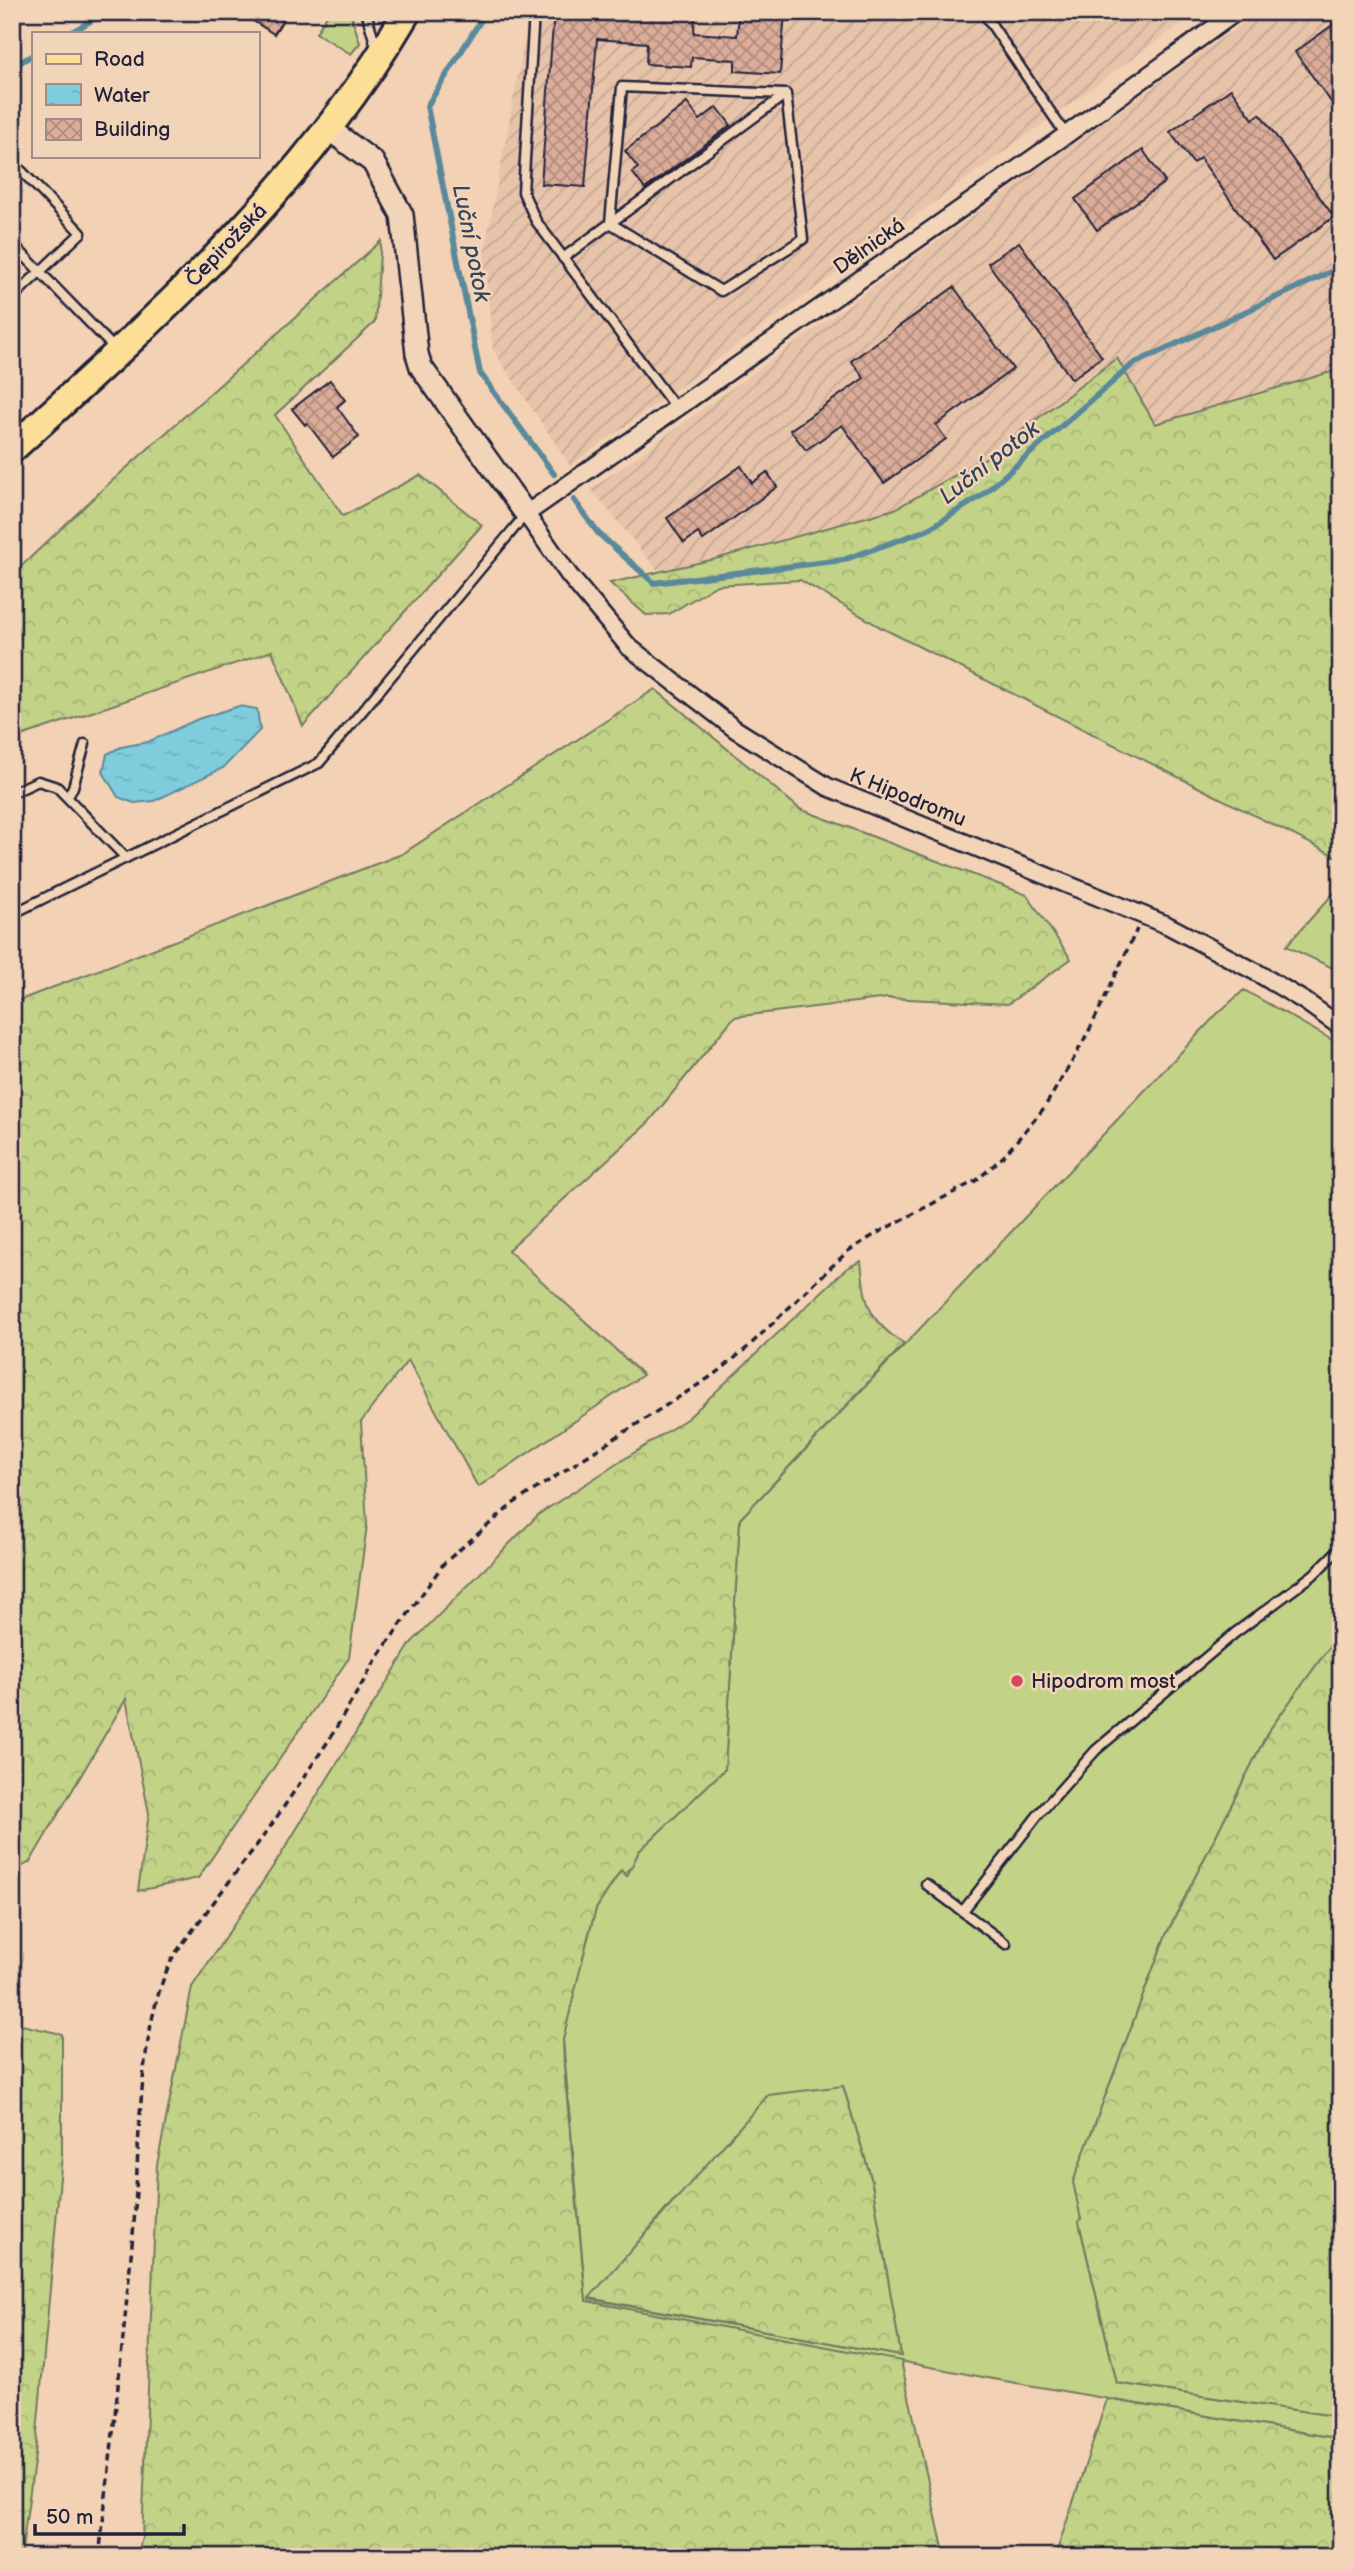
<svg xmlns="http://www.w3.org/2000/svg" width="1353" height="2569" font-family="'Balsamiq Sans',sans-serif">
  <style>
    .industrial { fill: url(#industrial-furrows) }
    .grass { fill: #c2d287; stroke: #727a61; stroke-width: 2; fill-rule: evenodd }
    .forest { fill: url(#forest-crowns); stroke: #727a61; stroke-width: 2 }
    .water { fill: url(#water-ripples); stroke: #5a899c; stroke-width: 2 }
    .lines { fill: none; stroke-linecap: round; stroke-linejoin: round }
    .stream { stroke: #5a899c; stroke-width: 6 }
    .building { fill: url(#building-cross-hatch); stroke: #22223b; stroke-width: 2 }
    .service-casing { stroke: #22223b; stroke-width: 13 }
    .minor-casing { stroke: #22223b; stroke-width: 21 }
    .tertiary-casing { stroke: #22223b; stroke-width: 26 }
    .primary-casing { stroke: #22223b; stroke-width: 32 }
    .path { stroke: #22223b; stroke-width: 3.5; stroke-dasharray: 7 5; stroke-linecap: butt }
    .service { stroke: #f2d5b8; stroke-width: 8 }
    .minor { stroke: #f2d5b8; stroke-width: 16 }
    .tertiary { stroke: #f2d5b8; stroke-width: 21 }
    .primary { stroke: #fcde96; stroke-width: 26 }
    .poi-dot { fill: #d1495b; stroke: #f2d5b8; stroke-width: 2.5 }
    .labels { text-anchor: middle; stroke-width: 5; stroke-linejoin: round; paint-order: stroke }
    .street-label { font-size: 21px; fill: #22223b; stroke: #f2d5b8 }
    .poi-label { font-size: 21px; fill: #22223b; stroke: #f2d5b8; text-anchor: start }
    .water-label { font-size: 23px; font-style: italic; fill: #35445b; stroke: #f2d5b8 }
  </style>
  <defs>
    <pattern id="industrial-furrows" width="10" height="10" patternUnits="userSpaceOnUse" patternTransform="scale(1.75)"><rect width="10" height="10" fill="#e7c3aa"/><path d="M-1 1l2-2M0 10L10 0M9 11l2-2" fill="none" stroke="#c6a793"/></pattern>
    <pattern id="forest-crowns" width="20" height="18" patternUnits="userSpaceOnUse" patternTransform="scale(1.75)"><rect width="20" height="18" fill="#c2d287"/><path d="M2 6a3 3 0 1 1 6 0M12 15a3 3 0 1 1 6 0" fill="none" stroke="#a6b475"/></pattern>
    <pattern id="water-ripples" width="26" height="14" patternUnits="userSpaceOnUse" patternTransform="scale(1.75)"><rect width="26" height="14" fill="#7fcddc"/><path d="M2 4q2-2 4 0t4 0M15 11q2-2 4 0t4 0" fill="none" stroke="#6db0be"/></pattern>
    <pattern id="building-cross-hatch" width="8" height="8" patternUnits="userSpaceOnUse" patternTransform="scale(1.75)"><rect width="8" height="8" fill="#dbac99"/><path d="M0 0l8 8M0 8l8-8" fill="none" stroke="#b18c7e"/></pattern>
  </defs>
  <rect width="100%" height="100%" fill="#f2d1b4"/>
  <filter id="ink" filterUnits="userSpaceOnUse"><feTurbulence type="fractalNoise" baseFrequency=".0143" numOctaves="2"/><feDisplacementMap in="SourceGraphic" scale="14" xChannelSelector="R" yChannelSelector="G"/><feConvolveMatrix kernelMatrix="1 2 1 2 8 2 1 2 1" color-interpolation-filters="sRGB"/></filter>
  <g filter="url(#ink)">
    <g class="industrial">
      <polygon points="530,12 1197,12 570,466 493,350 484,253"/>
      <polygon points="1258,12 1341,12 1341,369 1155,424 1116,359 987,457 895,509 659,572 591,489"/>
    </g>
    <g class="grass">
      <polygon points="329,12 350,12 360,43 351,54 316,33"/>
      <polygon points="1341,885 1341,972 1286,946"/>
      <path d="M1244,990l97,55v586l-73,101 -103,205 -90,240 6,43 -1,7 37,156 224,34v22l-348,-60 -407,-78 -23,-261 9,-44 24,-87 25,-39 6,6 12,-25 86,-82 15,-250 478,-506zM843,2086l28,92 30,178 -311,-57 83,-98z"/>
    </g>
    <g class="forest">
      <polygon points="381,241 375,322 275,415 343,516 420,475 482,525 303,726 272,651 12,739 12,575 104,488"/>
      <polygon points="1117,358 1155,424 1341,369 1341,859 882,628 800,580 717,585 669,614 646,615 610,583 715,559 895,509 987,457"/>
      <polygon points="655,689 800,809 1027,895 1071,959 1008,1004 888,998 734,1017 649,1122 508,1250 643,1375 478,1487 408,1360 361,1422 367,1525 349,1658 198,1878 138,1891 149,1813 126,1699 30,1862 12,1872 12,1003 402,854"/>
      <path d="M861,1261c4,42 6,59 43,83l-164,175 -15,250 -86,82 -7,15 -8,8 -3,-4 -25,39 -7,24 -26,107 1,27 22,234 315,60 44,196h-808l5,-19 15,-373 35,-178 88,-131 131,-213 128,-129 149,-96 159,-150z"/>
      <polygon points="1341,1631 1341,2417 1117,2383 1079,2222 1081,2219 1073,2182 1165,1937 1268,1732"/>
      <polygon points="12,2023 62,2034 62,2155 35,2455 21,2557 12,2557"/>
      <polygon points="843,2086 871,2178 901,2356 589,2298 768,2095"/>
      <polygon points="1107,2399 1341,2439 1341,2557 1055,2557"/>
    </g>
    <polygon class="water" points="239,706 257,709 260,730 223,768 154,801 134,803 118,797 103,772 107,754 121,747 148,742 198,719"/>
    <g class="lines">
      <g class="stream">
        <polyline points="486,12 427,106 480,373 554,474"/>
        <polyline points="70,33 106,12"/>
        <polyline points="12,67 33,55"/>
        <polyline points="574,500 598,533 654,583 843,560 927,530 981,496 1133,364 1341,267"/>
      </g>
    </g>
    <g class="building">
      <polygon points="239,12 288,12 274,34"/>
      <polygon points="554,12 695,12 694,33 737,36 739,12 785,12 780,74 735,71 735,60 692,57 691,67 646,64 647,43 597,39 585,187 541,184"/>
      <polygon points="1341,19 1341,116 1295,52"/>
      <polygon points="1231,89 1253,119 1260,114 1334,217 1273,260 1200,158 1193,163 1170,132"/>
      <polygon points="687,103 700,120 717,107 731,125 645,189 632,172 638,168 625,151"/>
      <polygon points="1143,150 1165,182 1097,230 1075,199"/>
      <polygon points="1019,242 1102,357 1072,379 988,263"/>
      <polygon points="954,287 1013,369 936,425 946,439 884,483 842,425 806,450 790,430 864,378 851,361"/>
      <polygon points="330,380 345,400 337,407 359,437 333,457 307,423 305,425 292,409"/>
      <polygon points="741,466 752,483 767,472 777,487 703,540 698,533 684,543 667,518"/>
    </g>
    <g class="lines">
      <defs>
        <g id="service">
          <polyline points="366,12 377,50"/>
          <polyline points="534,12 523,192 536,221 675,407"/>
          <polyline points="983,12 1066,135"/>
          <polyline points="12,161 81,233 12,298"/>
          <polyline points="12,243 115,349"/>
          <polyline points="563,258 786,94 622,87 610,223 721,291 803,239 786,94"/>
          <polyline points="12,793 38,781 57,787 126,858"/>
          <polyline points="68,797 73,787 85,744"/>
          <polyline points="12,914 319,763 526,514"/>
          <polyline points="926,1884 1006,1944"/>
          <polyline points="963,1911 1038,1815 1096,1750 1235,1633 1313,1575 1341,1547"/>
        </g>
        <polyline id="minor" points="1236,12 1066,135 526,514 569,575 629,647 735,729 828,787 1167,925 1256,972 1306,1002 1341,1027"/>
        <polyline id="tertiary" points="329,129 373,162 402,215 417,354 421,367 526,514"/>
        <path id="primary" d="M12,449c148,-134 293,-263 395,-437"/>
      </defs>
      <use href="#service" class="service-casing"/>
      <use href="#minor" class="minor-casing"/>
      <use href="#tertiary" class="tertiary-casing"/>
      <use href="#primary" class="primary-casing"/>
      <path class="path" d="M99,2557c13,-112 25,-223 35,-334 6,-79 3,-198 40,-268l94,-125 61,-90 48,-82 67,-95 70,-60 204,-131 30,-25 100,-96 31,-19 98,-52 27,-24 40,-48 29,-48 19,-35 45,-96"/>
      <use href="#service" class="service"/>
      <use href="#minor" class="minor"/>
      <use href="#tertiary" class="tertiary"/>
      <use href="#primary" class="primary"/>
    </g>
  </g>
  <circle class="poi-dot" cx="1017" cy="1681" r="7"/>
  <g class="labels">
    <g class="street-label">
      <text transform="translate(226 245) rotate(-46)" y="7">Čepirožská</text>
      <text transform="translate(869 246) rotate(-35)" y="7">Dělnická</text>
      <text transform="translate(908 797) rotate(22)" y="7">K Hipodromu</text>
    </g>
    <g class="poi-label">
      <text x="1031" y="1688">Hipodrom most</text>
    </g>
    <g class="water-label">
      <text transform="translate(472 243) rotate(79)" y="8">Luční potok</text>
      <text transform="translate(989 462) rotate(-38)" y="8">Luční potok</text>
    </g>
  </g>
  <rect width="1353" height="2569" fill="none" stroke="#f2d5b8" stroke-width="42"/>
  <rect x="21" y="21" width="1311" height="2527" fill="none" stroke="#22223b" stroke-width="2.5" filter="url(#ink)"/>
  <rect x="32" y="32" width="228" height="126" fill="#f2d5b8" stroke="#9f8d86" stroke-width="2"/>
  <rect x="46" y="54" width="35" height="10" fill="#fcde96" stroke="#9f8d86" stroke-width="2"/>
  <text x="94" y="66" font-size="21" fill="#22223b">Road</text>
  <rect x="46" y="84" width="35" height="21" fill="url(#water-ripples)" stroke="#9f8d86" stroke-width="2"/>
  <text x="94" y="102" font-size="21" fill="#22223b">Water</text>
  <rect x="46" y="119" width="35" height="21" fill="url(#building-cross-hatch)" stroke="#9f8d86" stroke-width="2"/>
  <text x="94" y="136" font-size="21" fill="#22223b">Building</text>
  <path d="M35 2524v10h149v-10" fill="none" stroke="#22223b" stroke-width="3.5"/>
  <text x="46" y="2524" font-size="21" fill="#22223b" stroke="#f2d5b8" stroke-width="5" paint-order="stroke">50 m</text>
</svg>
